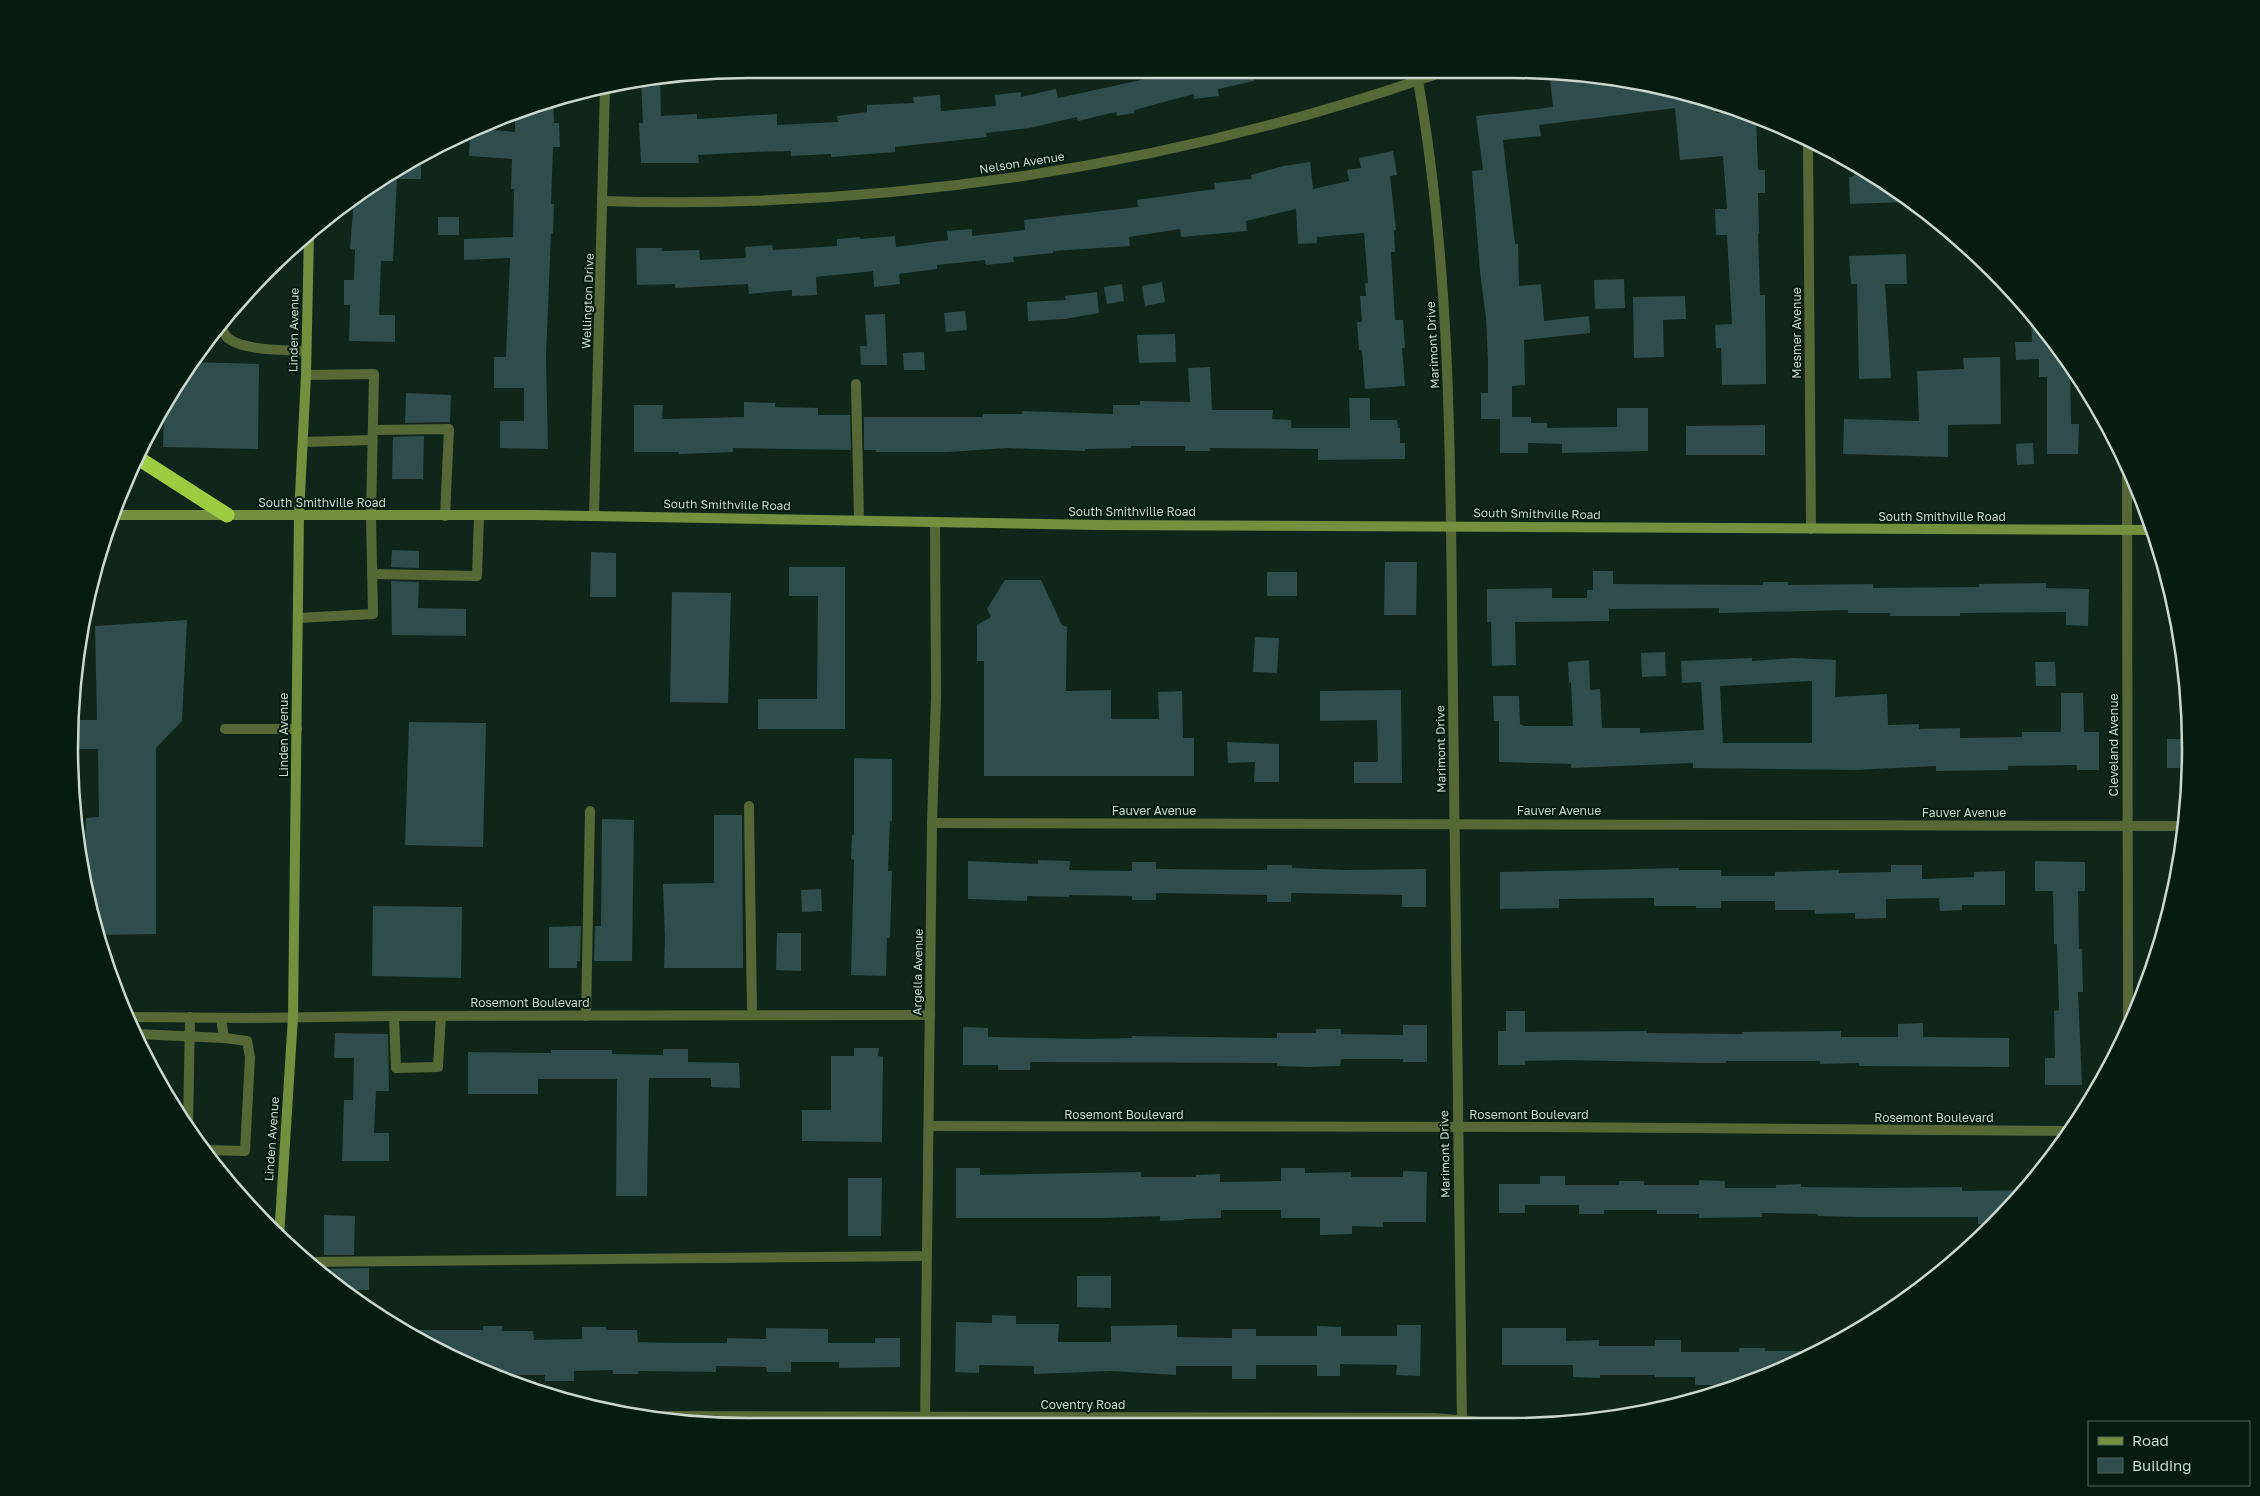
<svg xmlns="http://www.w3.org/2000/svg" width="2260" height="1496" font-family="'Golos Text',sans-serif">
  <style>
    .building { fill: #2f4d4b; fill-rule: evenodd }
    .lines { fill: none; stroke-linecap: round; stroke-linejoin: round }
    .lane { stroke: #556836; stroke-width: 10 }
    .street { stroke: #556836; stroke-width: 10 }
    .secondary { stroke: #72903d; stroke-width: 10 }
    .highway { stroke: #9dcc41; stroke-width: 15 }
    .labels { text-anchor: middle; stroke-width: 4; stroke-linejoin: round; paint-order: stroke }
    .street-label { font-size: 12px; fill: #cad7ce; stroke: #071c11 }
    .rim { fill: none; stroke: #cad7ce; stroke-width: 2.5 }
  </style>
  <rect width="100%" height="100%" fill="#10261a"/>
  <g class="building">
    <polygon points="1164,75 1253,75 1254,81 1218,89 1219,96 1194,99 1194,94 1134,110 1134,113 1117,116 1116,112 1078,121 1077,117 1029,128 986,133 987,137 895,147 895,152 831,157 831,154 791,156 791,151 753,152 698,155 699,163 641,163 639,123 643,123 641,79 660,79 661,116 697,114 697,119 777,114 777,125 838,122 837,116 867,112 867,105 914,103 913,97 940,95 941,111 996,106 995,95 1021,92 1021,97 1056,89 1058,98"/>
    <polygon points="1586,75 1601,75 1717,102 1716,113 1747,112 1756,116 1758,170 1765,170 1765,193 1758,193 1759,234 1758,234 1760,295 1765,295 1766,384 1722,385 1721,348 1716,348 1715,325 1732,324 1727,235 1716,235 1715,209 1727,209 1723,156 1680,160 1675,108 1539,125 1541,136 1503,140 1515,244 1518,244 1519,286 1541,284 1544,321 1589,316 1590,333 1524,340 1525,385 1512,386 1512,417 1531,417 1531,423 1547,423 1547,428 1617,427 1617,408 1648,408 1648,451 1562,453 1562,444 1528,443 1528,453 1500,453 1500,419 1481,419 1481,393 1488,393 1488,361 1486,318 1480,271 1472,171 1483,170 1476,116 1553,107 1550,79"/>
    <polygon points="553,99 554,123 559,123 560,147 553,147 551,204 554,204 553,234 551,233 546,357 548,449 500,448 500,421 524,421 524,388 494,388 494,357 506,357 510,258 464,260 464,239 513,237 514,189 511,189 512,159 469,156 470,134 481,129 515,132 515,112 530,105"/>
    <polygon points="1393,151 1397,175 1390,176 1396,230 1394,230 1395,252 1391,252 1395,320 1403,320 1405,348 1402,348 1405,386 1365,389 1362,350 1359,350 1357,322 1362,322 1360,296 1366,296 1365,283 1368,283 1364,233 1317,237 1317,243 1298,244 1296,209 1246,221 1247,231 1181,237 1180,229 1129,237 1130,246 1053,251 1053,253 1013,257 1014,262 986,265 985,260 937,265 937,269 899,274 900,284 874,287 873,271 816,277 817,295 792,296 792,290 749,294 748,284 675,288 675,284 637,285 636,248 662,248 662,251 699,250 700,260 746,258 745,247 772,245 773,250 837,246 837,239 860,237 860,239 895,236 896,247 948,240 947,231 972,229 972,236 1025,230 1024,220 1138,207 1137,200 1215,189 1214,183 1252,179 1251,175 1283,166 1310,162 1313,189 1349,181 1347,170 1361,168 1359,158"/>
    <polygon points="421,158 421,179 397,179 393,261 381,261 379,315 395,315 395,342 349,341 350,305 344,305 344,280 354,280 355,250 350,249 354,197 370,183"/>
    <polygon points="1854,166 1887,188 1907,202 1850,204 1849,177 1854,176"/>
    <rect x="438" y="217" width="21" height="18"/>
    <polygon points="1906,254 1907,284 1885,284 1891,378 1859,379 1857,284 1851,284 1849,256"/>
    <polygon points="1624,279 1625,308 1595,309 1594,280"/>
    <polygon points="1162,282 1165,302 1145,306 1142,286"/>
    <polygon points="1122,284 1124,301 1107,304 1104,287"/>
    <polygon points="1097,292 1099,313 1065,319 1028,321 1027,302 1066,300 1065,296"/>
    <polygon points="1685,296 1686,319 1663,320 1664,357 1634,358 1633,297"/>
    <polygon points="965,311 967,330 946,332 944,313"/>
    <polygon points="2031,313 2051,335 2070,366 2071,424 2079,424 2078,454 2047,454 2047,377 2039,377 2039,359 2016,360 2015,342 2032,342"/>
    <polygon points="885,314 887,365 861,365 860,346 867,346 865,315"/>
    <polygon points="1175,334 1176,362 1139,363 1137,335"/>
    <polygon points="924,352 925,370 904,370 903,353"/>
    <polygon points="2000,357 2001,424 1948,425 1948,457 1843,454 1844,419 1919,421 1917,371 1964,369 1963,358"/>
    <polygon points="193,362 259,364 258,449 163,447 164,413"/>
    <polygon points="1210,367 1212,410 1273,410 1272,419 1291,420 1291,428 1350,428 1349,398 1370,398 1370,420 1397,420 1398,428 1400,428 1400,443 1405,443 1405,459 1318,460 1318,449 1210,448 1210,451 1185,451 1185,446 1131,446 1131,448 1085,449 1085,451 1007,448 948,452 876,452 876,450 864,450 864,417 983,417 983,414 1022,414 1022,411 1113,414 1113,405 1140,405 1140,401 1190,402 1188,368"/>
    <polygon points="406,393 451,395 450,422 405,423"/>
    <polygon points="744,402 775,403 775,407 818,408 818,415 850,415 851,450 733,448 733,452 679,454 679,452 634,452 634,405 663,405 662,419 709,418 744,417"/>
    <polygon points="1765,425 1765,455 1686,455 1686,426"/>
    <polygon points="424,436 423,479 392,479 393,437"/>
    <polygon points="2033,443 2034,464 2017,465 2016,444"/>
    <polygon points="392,550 419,551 419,568 391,567"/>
    <polygon points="591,552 616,553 616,597 590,597"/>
    <polygon points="1385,562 1417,562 1416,615 1384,615"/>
    <polygon points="789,567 845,567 845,729 758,729 758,699 817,699 818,596 789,596"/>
    <polygon points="1593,571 1613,571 1613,584 1763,585 1763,582 1788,582 1788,585 1873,584 1873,588 1979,587 1979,584 2046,583 2046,588 2089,589 2088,626 2066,625 2066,612 1960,613 1960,616 1890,616 1890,613 1848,613 1848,610 1719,613 1719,608 1609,609 1609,621 1515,622 1516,665 1492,666 1491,622 1487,622 1487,589 1552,588 1552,598 1587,598 1587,590 1593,590"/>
    <rect x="1267" y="572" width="30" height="24"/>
    <polygon points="1005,580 1041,580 1062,625 1067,627 1066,691 1111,690 1111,719 1159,719 1158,692 1182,691 1183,738 1194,738 1194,776 984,776 984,661 977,661 977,625 991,617 987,609"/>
    <polygon points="391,581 419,582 418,608 466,609 466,636 392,635"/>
    <polygon points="672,592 731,593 728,703 670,702"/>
    <polygon points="187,620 182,721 156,748 156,934 96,935 92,924 82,875 84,875 86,818 99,817 98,749 72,749 71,720 97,720 95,626"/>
    <polygon points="1255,637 1279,638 1277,673 1253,672"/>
    <polygon points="1665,652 1666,676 1642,677 1641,653"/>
    <path d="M1752,658v3l41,-3 43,2 -1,37 52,-3 1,31 31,-1v5l41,-1v10l62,-1v-5h39v-39h22l1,39h15v38h-22v-5l-69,1v4l-72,1v-5l-82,4 -161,-2v-5l-122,5v-4l-72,-2v-41h-5l-1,-25h26l1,28 4,2h49l-2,-44 -2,1 -1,-21 21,-2 1,30 10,-1 2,39h38v5l64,-3 -3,-48 -19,1 -1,-22zM1812,681v62h-89l-3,-57z"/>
    <polygon points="2035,662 2055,662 2056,686 2036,686"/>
    <polygon points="1401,690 1402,783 1354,783 1354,762 1378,762 1377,720 1320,721 1320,691"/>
    <polygon points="409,722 486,723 483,847 405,845"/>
    <polygon points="2167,739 2189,739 2188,768 2167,768"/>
    <polygon points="1227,742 1279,744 1279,782 1254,782 1255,762 1228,763"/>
    <polygon points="854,758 892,759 892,821 890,821 888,871 892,871 890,938 887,938 886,976 851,975 854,860 851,859 852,835 854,835"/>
    <polygon points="714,815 742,815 743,968 664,968 665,939 663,884 714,883"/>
    <polygon points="602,819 634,820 632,961 594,961 595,926 601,926"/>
    <polygon points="1038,860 1070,861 1069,870 1132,871 1132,862 1156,862 1156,869 1267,870 1267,865 1292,865 1292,868 1345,870 1426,869 1426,907 1402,907 1402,895 1353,894 1291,893 1291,902 1267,902 1267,895 1217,894 1156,893 1156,900 1132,900 1132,896 1069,895 1069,897 1027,896 1027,901 968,899 968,861 1038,864"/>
    <polygon points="2035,861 2085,862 2085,891 2078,891 2079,949 2082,949 2083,992 2078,992 2082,1085 2045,1085 2045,1058 2055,1058 2054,1011 2059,1010 2057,944 2054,944 2053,891 2035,891"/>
    <polygon points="1891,865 1922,865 1922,879 1974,877 1974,872 2005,871 2005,905 1962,905 1962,910 1940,911 1939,898 1886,899 1886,918 1855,919 1855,913 1815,914 1815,910 1775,910 1775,901 1721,901 1721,908 1696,908 1696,906 1654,906 1654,898 1559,899 1559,908 1500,909 1500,872 1679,868 1679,870 1721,870 1721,876 1775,876 1775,872 1839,870 1839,873 1891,872"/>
    <polygon points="821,889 822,911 802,912 801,890"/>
    <polygon points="373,906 462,907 461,978 372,976"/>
    <polygon points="581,926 580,961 577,961 577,968 549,968 549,927"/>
    <polygon points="777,933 801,933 801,971 776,970"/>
    <polygon points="1506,1011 1525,1011 1525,1032 1647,1031 1647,1033 1742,1034 1742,1032 1841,1031 1841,1037 1898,1037 1898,1024 1923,1023 1923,1037 2009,1038 2009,1067 1859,1066 1859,1063 1820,1064 1820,1061 1726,1061 1726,1063 1701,1063 1567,1060 1525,1061 1525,1065 1498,1065 1498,1031 1506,1031"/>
    <polygon points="1403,1025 1427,1025 1427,1062 1403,1062 1403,1059 1341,1059 1340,1066 1309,1067 1277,1066 1277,1063 1030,1062 1030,1070 998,1070 998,1065 963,1065 963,1027 988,1028 988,1037 1088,1039 1132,1038 1132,1036 1277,1038 1277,1033 1316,1033 1316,1029 1341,1029 1341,1034 1403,1035"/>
    <polygon points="335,1033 388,1034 389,1091 376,1091 374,1133 389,1133 389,1161 342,1161 344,1100 353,1100 354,1058 334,1058"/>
    <polygon points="854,1048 879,1048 878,1056 883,1057 882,1142 802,1141 802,1110 831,1110 831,1056 854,1056"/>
    <polygon points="663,1049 688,1049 688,1062 739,1063 740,1088 711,1087 711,1078 649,1078 647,1196 616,1196 617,1079 538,1079 538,1094 468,1094 468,1052 551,1053 551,1050 612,1050 612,1054 663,1055"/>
    <polygon points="956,1168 980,1168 980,1175 1141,1172 1141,1177 1196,1177 1196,1175 1220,1174 1220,1182 1281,1181 1281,1168 1305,1168 1305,1173 1351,1172 1351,1177 1403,1177 1403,1171 1427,1172 1426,1222 1383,1222 1383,1227 1352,1226 1352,1234 1320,1235 1320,1218 1281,1218 1281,1210 1221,1210 1221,1218 1184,1219 1184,1220 1160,1221 1160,1216 1104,1218 956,1218"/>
    <polygon points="1540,1176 1565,1176 1565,1185 1619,1185 1619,1181 1644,1181 1644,1185 1699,1185 1699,1180 1725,1181 1725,1188 1776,1188 1776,1185 1801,1184 1801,1187 1881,1188 1962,1187 1962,1191 2027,1190 1993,1224 1978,1224 1978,1217 1857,1217 1818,1216 1818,1214 1762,1213 1762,1217 1699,1218 1699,1214 1657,1214 1657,1210 1604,1210 1604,1214 1579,1214 1579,1205 1525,1205 1525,1213 1499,1213 1499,1184 1540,1184"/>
    <polygon points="848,1178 882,1178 881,1236 848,1236"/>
    <polygon points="324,1215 355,1216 354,1255 324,1255"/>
    <polygon points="369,1268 369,1290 347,1290 324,1274 324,1269"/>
    <polygon points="1077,1276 1111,1276 1111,1308 1077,1307"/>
    <polygon points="992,1315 1016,1316 1016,1324 1059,1324 1058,1342 1111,1342 1111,1326 1177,1325 1177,1337 1232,1338 1232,1329 1256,1329 1256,1336 1317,1336 1317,1326 1341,1327 1341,1336 1397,1336 1397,1325 1421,1325 1420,1376 1396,1375 1397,1365 1340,1364 1340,1376 1317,1376 1317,1365 1256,1365 1256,1379 1232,1379 1232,1366 1176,1366 1176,1375 1111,1371 1034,1374 1034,1366 979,1365 979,1373 955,1372 956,1322 992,1323"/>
    <polygon points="483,1326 502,1326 502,1331 533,1331 534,1340 582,1339 582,1327 606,1327 606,1330 637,1330 638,1342 676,1343 727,1343 727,1338 766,1339 766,1328 828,1329 828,1343 875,1343 875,1338 900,1338 900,1367 839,1368 839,1362 791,1362 791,1372 767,1372 766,1367 716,1366 716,1372 638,1371 638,1374 613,1374 613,1370 574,1371 574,1381 545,1381 545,1375 501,1375 501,1379 448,1357 406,1330 483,1330"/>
    <polygon points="1502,1328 1566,1328 1566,1341 1599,1340 1599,1346 1655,1346 1655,1340 1681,1340 1681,1352 1739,1352 1739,1348 1765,1348 1765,1351 1822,1351 1812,1357 1740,1385 1695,1385 1695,1377 1655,1377 1655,1375 1600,1375 1600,1378 1573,1377 1573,1365 1502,1365"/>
  </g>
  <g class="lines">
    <g class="lane">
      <path d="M224,317c-1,7 -3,13 2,19 12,15 62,14 80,15"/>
      <polyline points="856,384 859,520"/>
      <polyline points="373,430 449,429 445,516"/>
      <polyline points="303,442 372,440"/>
      <polyline points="372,574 477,576 479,516"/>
      <polyline points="298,618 373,614 371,516 374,374 306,375"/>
      <polyline points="225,729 297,729"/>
      <polyline points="749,806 752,1015"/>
      <polyline points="394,1016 396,1068 438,1067 441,1016"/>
      <polyline points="586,1016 590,811"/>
      <polyline points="137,1034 224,1038"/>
      <polyline points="188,1127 190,1017"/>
      <polyline points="205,1150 245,1151 250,1057 247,1041 224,1038 221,1018"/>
      <polyline points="304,1262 927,1256"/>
    </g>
    <g class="street">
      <path d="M1417,75c37,206 33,415 36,623 2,243 7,485 9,727"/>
      <polyline points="1808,137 1811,529"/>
      <path d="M603,201c281,9 565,-34 831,-126"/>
      <polyline points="2127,463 2128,1027"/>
      <polyline points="594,516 605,87"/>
      <polyline points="932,823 2186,826"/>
      <polyline points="130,1017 246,1018 394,1016 930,1015"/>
      <polyline points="930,1126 1543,1127 2069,1131"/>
      <polyline points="638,1416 1434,1418 1528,1426"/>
      <polyline points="925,1423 932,823 936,697 935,522"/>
    </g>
    <g class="secondary">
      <polyline points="112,515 533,515 1098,525 2152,530"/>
      <polyline points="279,1237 293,1017 299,515 306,375 309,234"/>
    </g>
    <polyline class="highway" points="138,458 227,515"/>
  </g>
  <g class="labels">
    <g class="street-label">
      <text transform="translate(1022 163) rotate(-9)" y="4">Nelson Avenue</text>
      <text transform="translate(588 301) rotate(-88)" y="4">Wellington Drive</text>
      <text transform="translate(294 330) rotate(-89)" y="4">Linden Avenue</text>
      <text transform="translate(1797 333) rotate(-90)" y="4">Mesmer Avenue</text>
      <text transform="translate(1433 345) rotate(-93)" y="4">Marimont Drive</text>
      <text x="322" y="507">South Smithville Road</text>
      <text transform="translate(727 505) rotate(1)" y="4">South Smithville Road</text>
      <text x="1132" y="516">South Smithville Road</text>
      <text transform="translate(1537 514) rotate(1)" y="4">South Smithville Road</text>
      <text x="1942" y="521">South Smithville Road</text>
      <text transform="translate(284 735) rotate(-90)" y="4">Linden Avenue</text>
      <text transform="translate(2114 745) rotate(-90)" y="4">Cleveland Avenue</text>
      <text transform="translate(1441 749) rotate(-91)" y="4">Marimont Drive</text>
      <text x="1154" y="815">Fauver Avenue</text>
      <text x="1559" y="815">Fauver Avenue</text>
      <text x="1964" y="817">Fauver Avenue</text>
      <text transform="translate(918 972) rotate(-89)" y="4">Argella Avenue</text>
      <text x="530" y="1007">Rosemont Boulevard</text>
      <text x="1124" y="1119">Rosemont Boulevard</text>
      <text x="1529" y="1119">Rosemont Boulevard</text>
      <text x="1934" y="1122">Rosemont Boulevard</text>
      <text transform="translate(272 1139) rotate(-86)" y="4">Linden Avenue</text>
      <text transform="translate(1445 1154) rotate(-91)" y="4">Marimont Drive</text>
      <text x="1083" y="1409">Coventry Road</text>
    </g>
  </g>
  <path d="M0 0H2260V1496H0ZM748 78H1512A670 670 0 0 1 2182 748V748A670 670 0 0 1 1512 1418H748A670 670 0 0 1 78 748V748A670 670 0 0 1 748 78Z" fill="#071c11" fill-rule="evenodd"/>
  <path class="rim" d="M748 78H1512A670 670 0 0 1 2182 748V748A670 670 0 0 1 1512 1418H748A670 670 0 0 1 78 748V748A670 670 0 0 1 748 78Z"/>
  <rect x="2088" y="1421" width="162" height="65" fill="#071c11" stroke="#55675d"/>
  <rect x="2098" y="1437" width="25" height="8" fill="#72903d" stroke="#55675d"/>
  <text x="2132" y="1446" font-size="15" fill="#cad7ce">Road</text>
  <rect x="2098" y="1458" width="25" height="15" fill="#2f4d4b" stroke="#55675d"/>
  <text x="2132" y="1471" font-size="15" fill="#cad7ce">Building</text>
</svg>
